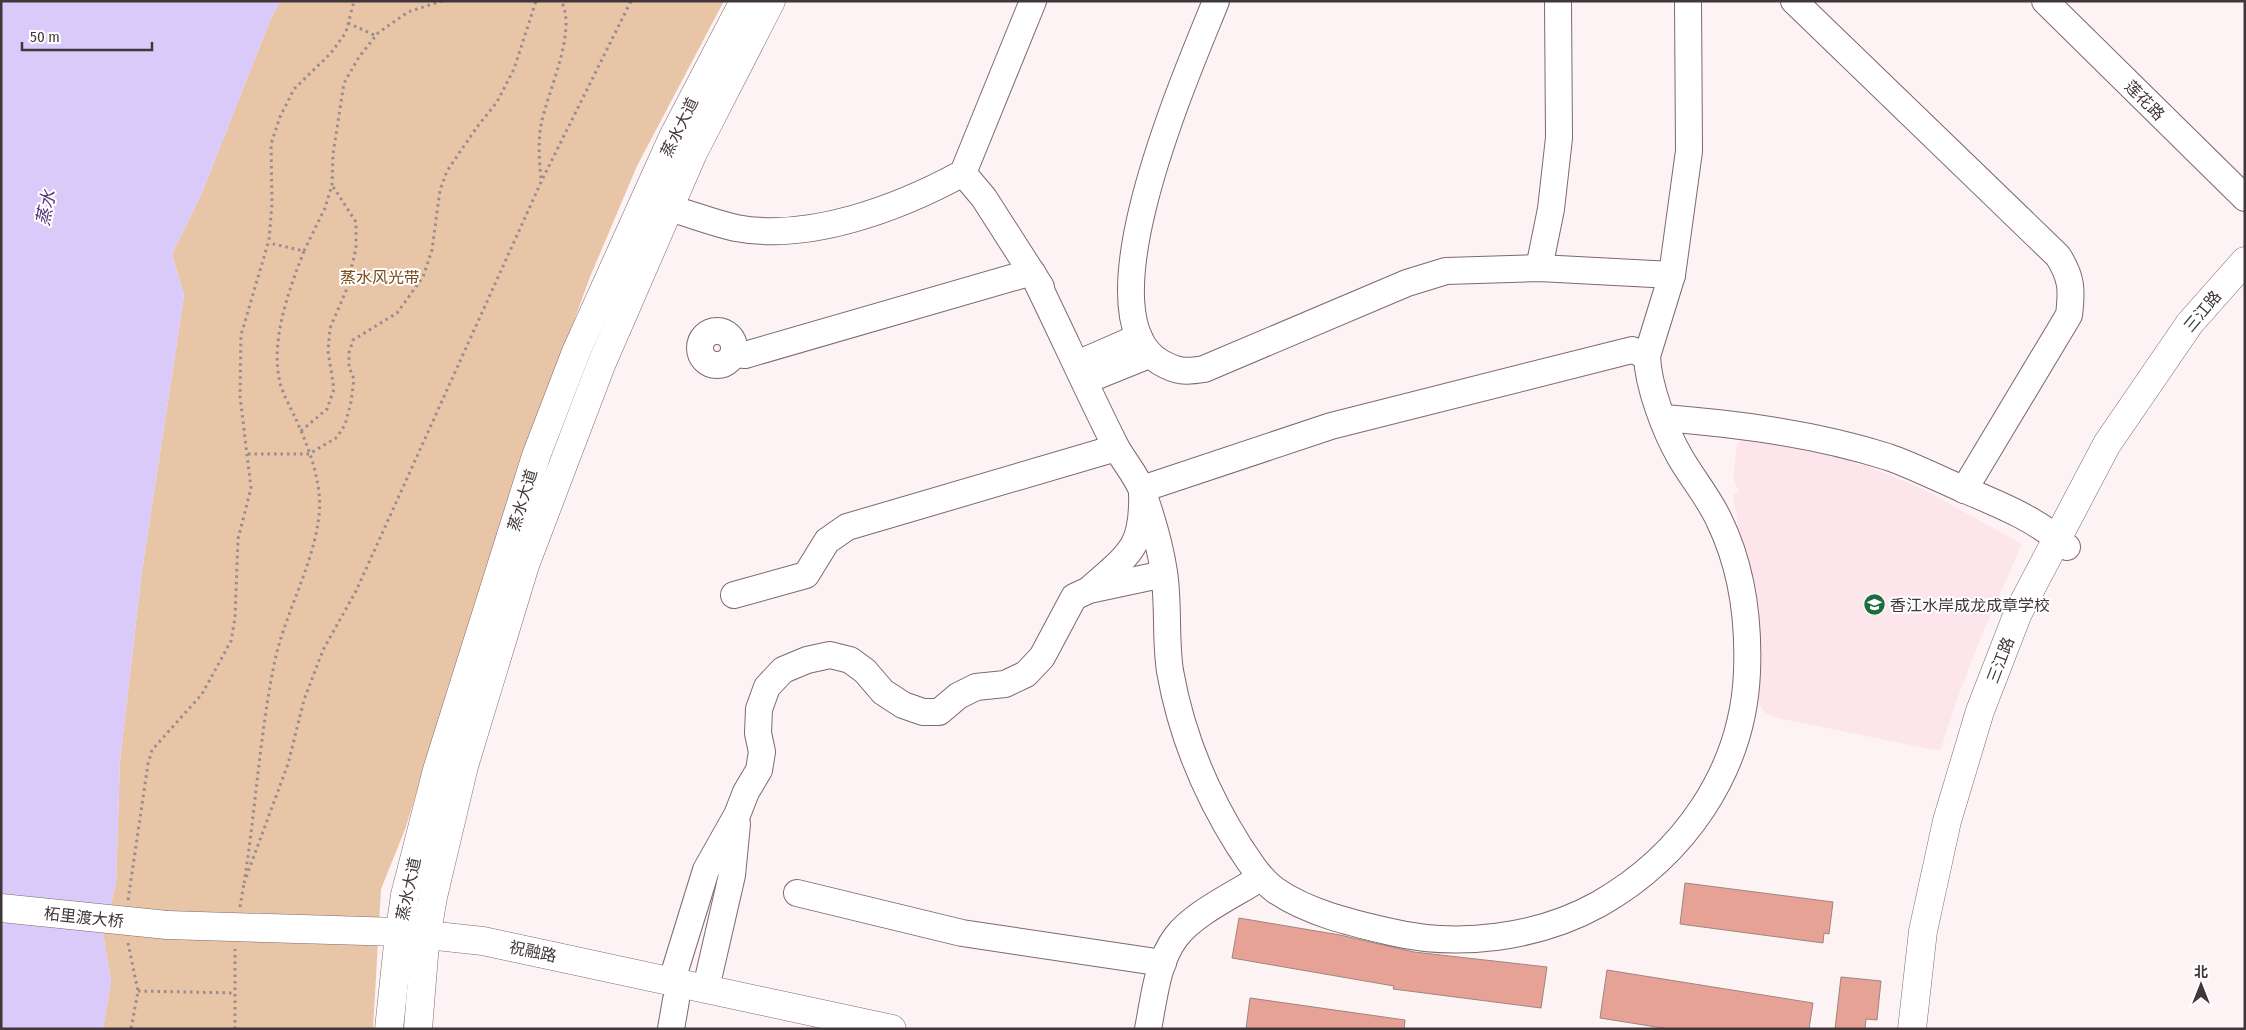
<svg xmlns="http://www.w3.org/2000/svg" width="2246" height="1030" font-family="'Fira Sans Condensed','Noto Sans SC',sans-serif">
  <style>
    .built { fill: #fce6eb }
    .green { fill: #e8c5a7 }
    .water { fill: #dacafa }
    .building { fill: #e6a294; stroke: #9d8580 }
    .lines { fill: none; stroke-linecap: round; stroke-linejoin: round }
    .minor-casing { stroke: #7f686e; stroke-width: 28 }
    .major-casing { stroke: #7f686e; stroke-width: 29 }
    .path { stroke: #978c8f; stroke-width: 3; stroke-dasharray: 2.5 4; stroke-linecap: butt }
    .minor { stroke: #fff; stroke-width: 26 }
    .major { stroke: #fff; stroke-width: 28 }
    .major-bridge-casing { stroke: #7f686e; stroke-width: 29; stroke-linecap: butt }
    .major-bridge { stroke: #fff; stroke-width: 28 }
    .labels { text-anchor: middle; stroke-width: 4; stroke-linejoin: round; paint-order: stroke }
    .street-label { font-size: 16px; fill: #413639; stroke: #fff }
    .park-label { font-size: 16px; fill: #794917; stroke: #fff }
    .poi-label { font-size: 16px; fill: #413639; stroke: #fff; text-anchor: start }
    .water-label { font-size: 18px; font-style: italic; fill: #53367b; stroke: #fff }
  </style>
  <rect width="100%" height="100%" fill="#fdf2f4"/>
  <polygon class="built" points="1743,439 1792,446 1848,460 1887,474 1925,490 2022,544 1982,635 1959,694 1940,751 1778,718 1766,713 1759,705 1754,616 1733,494 1739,492 1733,477 1737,444"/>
  <polygon class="green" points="281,1 724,1 637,166 590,277 518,474 449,684 406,827 381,889 373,1029 103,1029 111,981 103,934 116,884 120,760 142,571 184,296 172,254 201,195 271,18"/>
  <polygon class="water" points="1,1 281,1 271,18 201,195 172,254 184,296 142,571 120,760 116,884 103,934 111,981 103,1029 1,1029"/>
  <g class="building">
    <polygon points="1685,883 1833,902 1829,934 1824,933 1823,943 1680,924"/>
    <polygon points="1239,918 1340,935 1414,952 1547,967 1541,1008 1393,989 1394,986 1232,958"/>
    <polygon points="1607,970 1813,1003 1809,1029 1669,1029 1600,1018"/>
    <polygon points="1841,977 1881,981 1877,1020 1866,1019 1865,1029 1835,1029"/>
    <polygon points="1250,998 1405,1020 1404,1029 1246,1029"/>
  </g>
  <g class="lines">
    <defs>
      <g id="minor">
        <path d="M1216,1c-26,66 -137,313 -56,361 17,10 25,10 44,7l203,-86 39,-12 93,-3 133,7"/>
        <path d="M1794,1l264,255c14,22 14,34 11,59l-105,175"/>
        <polyline points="2045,1 2245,198"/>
        <polyline points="963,173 984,198 1041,287"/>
        <path d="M669,208c22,6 44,15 67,20 73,14 163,-20 227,-55l70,-172"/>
        <polyline points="1539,268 1551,209 1559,138 1558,1"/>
        <circle cx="717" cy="348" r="17"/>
        <polyline points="1139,337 1084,361 1081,373 1092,378 1149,355"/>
        <path d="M734,354l11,1 287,-83c28,57 54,115 82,171 8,17 23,32 29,50 9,25 17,53 21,79 5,33 1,66 6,99 11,63 35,121 69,175 11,16 20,32 36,44 33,23 77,33 116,42 67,16 147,6 208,-28 84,-48 144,-132 148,-232 2,-51 -5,-105 -28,-152 -10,-22 -27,-42 -39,-63 -15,-26 -32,-71 -33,-101l25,-81 17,-124 -1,-150"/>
        <path d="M1663,418c76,6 152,16 225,39 26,9 51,22 77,33 36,15 73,30 102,57"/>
        <path d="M1091,588c41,-36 53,-42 51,-99l189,-63 301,-76 15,6"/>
        <polyline points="734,595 806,575 827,541 847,527 1116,448"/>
        <polyline points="797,893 962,933 1163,963"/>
        <polyline points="672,980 706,870 737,815 746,792 759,770 762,752 758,733 759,709 767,687 783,670 807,660 830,655 850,660 865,671 883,692 903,705 923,712 939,712 958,696 976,687 1005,684 1026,674 1042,657 1074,597 1089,590 1164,574"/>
        <polyline points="706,988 732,875 737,824"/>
        <polyline points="671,1029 676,1000"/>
        <path d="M1148,1029c6,-30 9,-67 28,-92 18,-24 58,-42 84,-59"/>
      </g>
      <g id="major">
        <polyline points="167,925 399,932 483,941 892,1029"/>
        <polyline points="389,1029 398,944 405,895 437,770 536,456 576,352 673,137 744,1"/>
        <polyline points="418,1029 425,943 433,897 464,766 525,565 601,365 693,153 771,1"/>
        <polyline points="1912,1029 1923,931 1947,821 1980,711 2018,613 2107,444 2190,323 2245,261"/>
      </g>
    </defs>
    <use href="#minor" class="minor-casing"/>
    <use href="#major" class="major-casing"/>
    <g class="path">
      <polyline points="348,23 376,36"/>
      <path d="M541,178c-2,-17 -3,-36 0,-53 6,-32 37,-95 20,-124"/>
      <polyline points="304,251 325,208 332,185 333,154 344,83 359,57 378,33 408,12 442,1"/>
      <polyline points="301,431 327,409 334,389 328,351 330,328 346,291 356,248 356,222 332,185"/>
      <polyline points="248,454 309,454 336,438 345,425 351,402 354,379 349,367 349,353 353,340 397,313 423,277 432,250 440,190 447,171 477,127 497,102 514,69 536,1"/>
      <path d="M245,877c11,-72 15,-145 30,-217 11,-49 38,-94 44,-144 4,-33 -11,-70 -24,-99 -5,-10 -12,-23 -15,-34 -10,-43 9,-93 24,-132l-35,-8"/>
      <polyline points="244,883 288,764 304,700 323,650 356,591 542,180 631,1"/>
      <polyline points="128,900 148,764 152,750 202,694 231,641 235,618 238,539 251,488 240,396 241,335 269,240 272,204 271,144 280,117 294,89 331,53 346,32 354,1"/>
      <polyline points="240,907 244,883"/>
      <polyline points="128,943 138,991 131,1029"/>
      <polyline points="138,991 235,993"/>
      <polyline points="235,1029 235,949"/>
    </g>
    <use href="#minor" class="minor"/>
    <use href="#major" class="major"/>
    <defs>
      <polyline id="major-bridge" points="1,908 167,925"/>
    </defs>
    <use href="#major-bridge" class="major-bridge-casing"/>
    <use href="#major-bridge" class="major-bridge"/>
  </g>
  <defs>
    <symbol id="school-disc" viewBox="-11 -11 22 22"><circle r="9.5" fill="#1b6d3e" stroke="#fff"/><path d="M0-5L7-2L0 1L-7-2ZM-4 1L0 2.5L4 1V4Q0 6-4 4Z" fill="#fff"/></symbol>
  </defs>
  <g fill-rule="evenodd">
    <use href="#school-disc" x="1862" y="592" width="25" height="25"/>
  </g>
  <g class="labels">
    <g class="street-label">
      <text transform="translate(2145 100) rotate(45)" y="6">莲花路</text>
      <text transform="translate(679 127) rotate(-64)" y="6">蒸水大道</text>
      <text transform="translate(2202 311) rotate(-50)" y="6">三江路</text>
      <text transform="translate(522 500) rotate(-73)" y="6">蒸水大道</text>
      <text transform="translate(2000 660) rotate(-69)" y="6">三江路</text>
      <text transform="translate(408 889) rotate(-78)" y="6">蒸水大道</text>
      <text transform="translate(84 917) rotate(6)" y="6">柘里渡大桥</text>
      <text transform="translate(533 951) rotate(12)" y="6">祝融路</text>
    </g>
    <g class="park-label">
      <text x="380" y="283">蒸水风光带</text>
    </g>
    <g class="poi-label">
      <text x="1890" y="611">香江水岸成龙成章学校</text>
    </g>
    <g class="water-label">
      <text transform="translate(46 208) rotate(-79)" y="6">蒸水</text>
    </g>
  </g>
  <rect width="2246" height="1030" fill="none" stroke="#413639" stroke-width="5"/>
  <g transform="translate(2201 985)" stroke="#ffffff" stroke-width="4" paint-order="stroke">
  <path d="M0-4L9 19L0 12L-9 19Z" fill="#413639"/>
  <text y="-8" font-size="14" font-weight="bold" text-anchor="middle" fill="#413639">北</text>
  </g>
  <path d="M22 42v8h130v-8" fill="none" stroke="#413639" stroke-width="2.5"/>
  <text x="30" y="42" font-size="15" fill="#413639" stroke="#ffffff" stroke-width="4" paint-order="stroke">50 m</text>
</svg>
